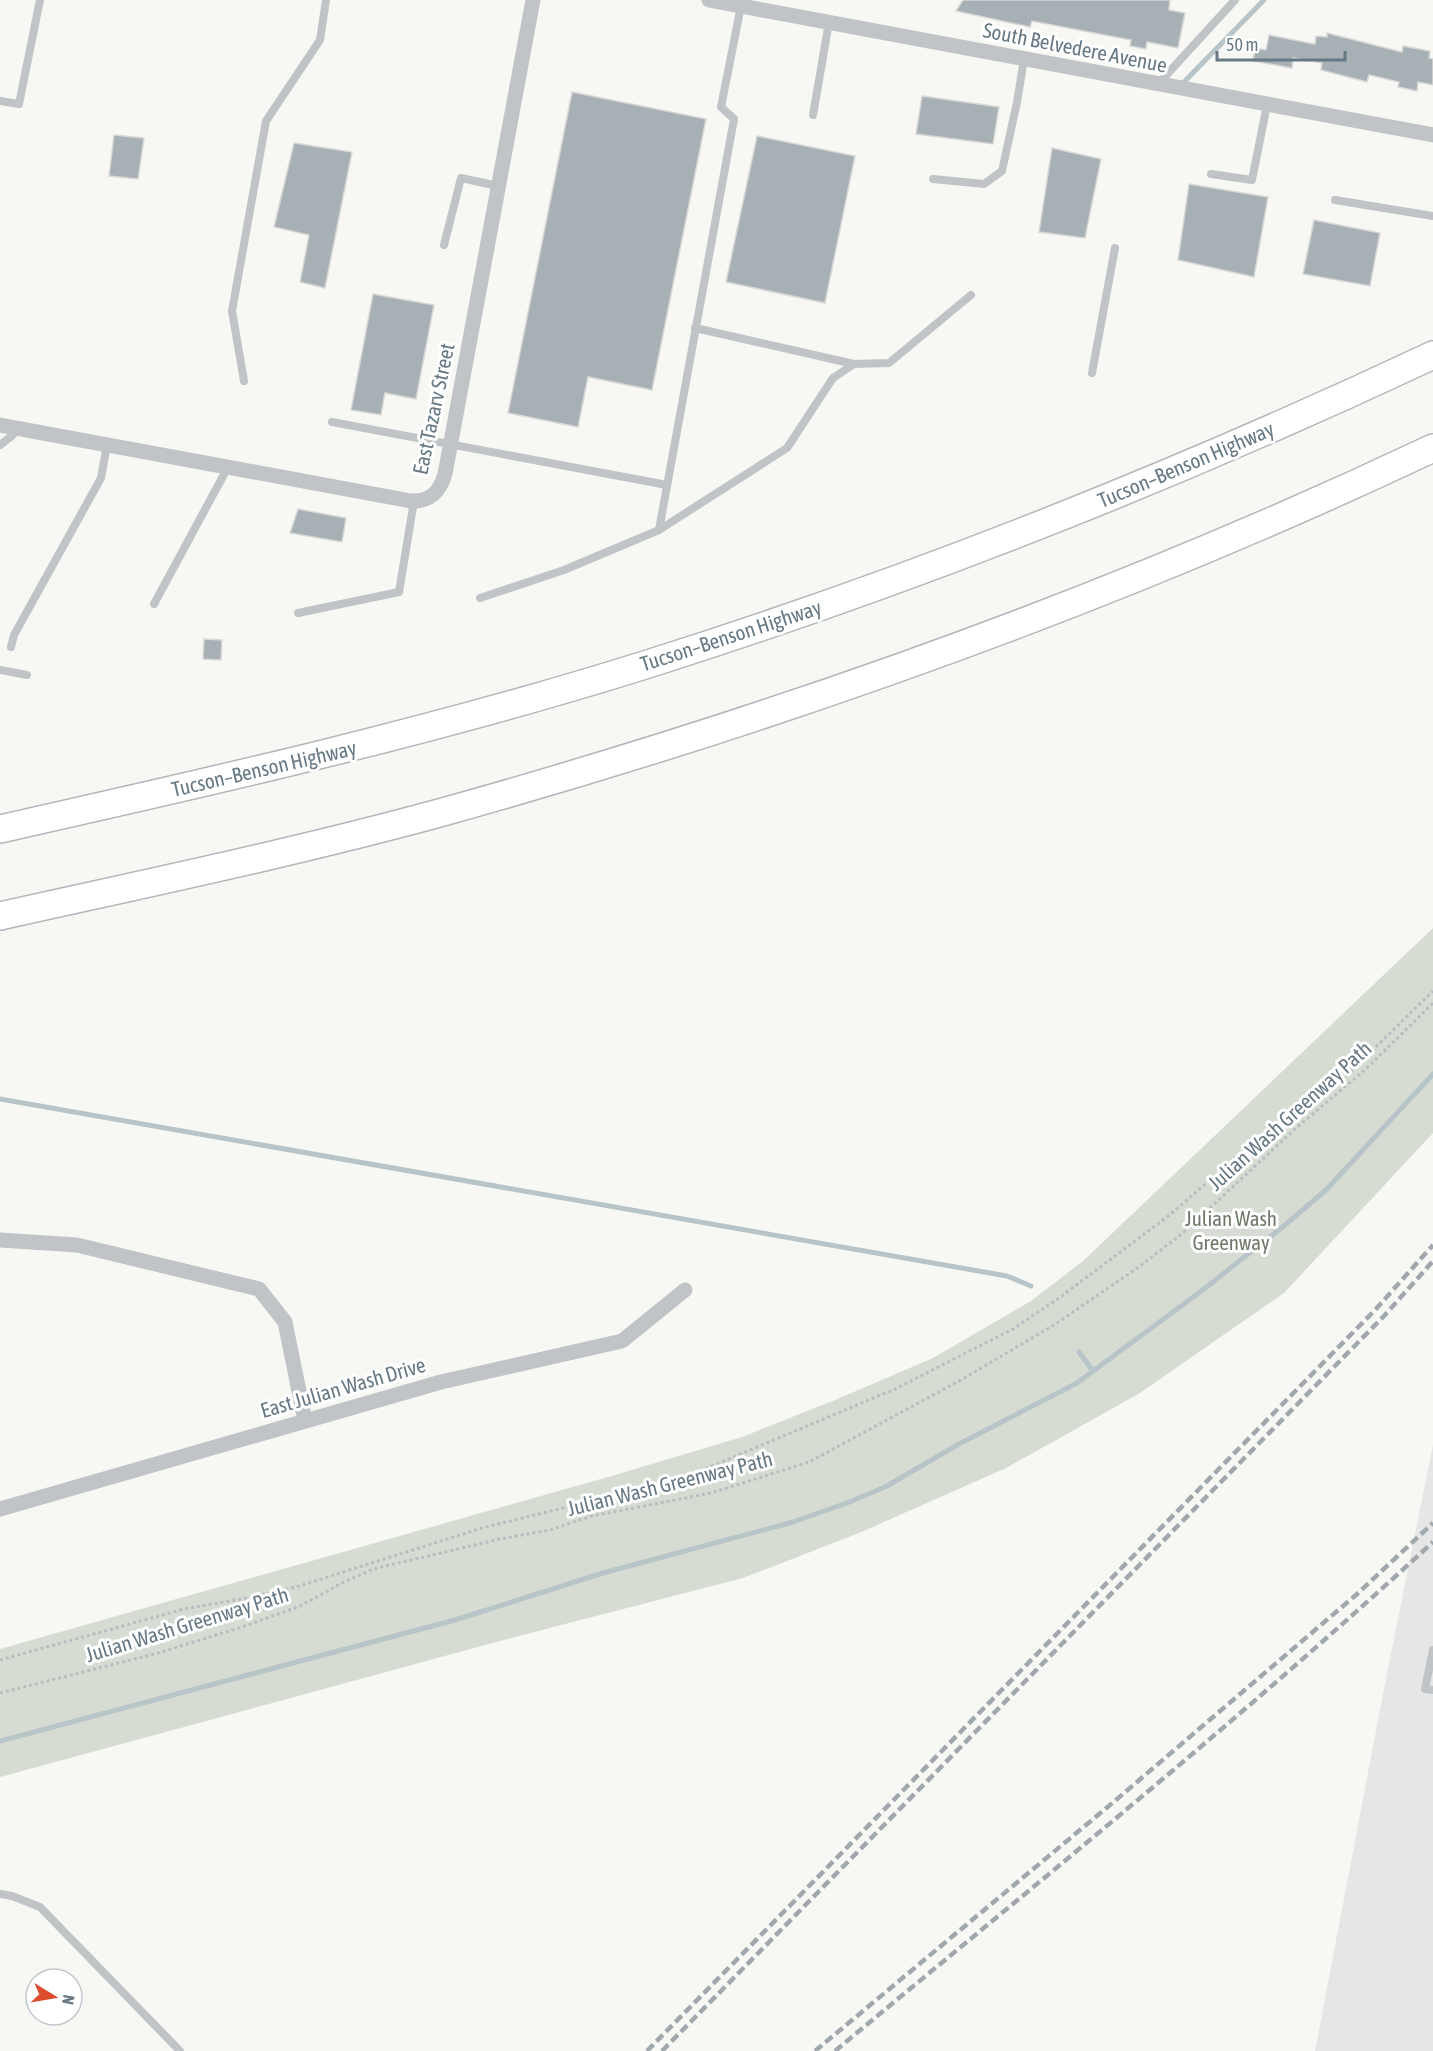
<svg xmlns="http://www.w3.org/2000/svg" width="1433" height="2051" font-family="'Asap Condensed',sans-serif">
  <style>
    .built { fill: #e5e6e5 }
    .green { fill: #d7dcd3 }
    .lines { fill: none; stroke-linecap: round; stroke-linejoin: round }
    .stream { stroke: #b7c4c8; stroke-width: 5 }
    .building { fill: #a7b0b5; stroke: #d9d8d6; stroke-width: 1.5 }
    .highway-casing { stroke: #b3b7ba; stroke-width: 30 }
    .path { stroke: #babdbf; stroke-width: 3; stroke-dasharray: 3 3; stroke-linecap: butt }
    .lane { stroke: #c0c4c7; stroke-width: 8 }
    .street { stroke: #c0c4c7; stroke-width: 15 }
    .highway { stroke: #fff; stroke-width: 27 }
    .rail { stroke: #a1a8ad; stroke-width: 4.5; stroke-dasharray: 9 4.5; stroke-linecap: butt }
    .labels { text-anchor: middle; stroke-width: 6; stroke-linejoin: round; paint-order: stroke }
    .street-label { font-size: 21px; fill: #677984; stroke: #fff }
    .park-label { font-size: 21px; fill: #6b7b66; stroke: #fff }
  </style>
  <rect width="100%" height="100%" fill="#f7f7f4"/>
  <polygon class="built" points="1433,1445 1433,2051 1315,2051 1387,1673"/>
  <polygon class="green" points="1433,928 1433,1133 1284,1293 1140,1393 1006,1468 859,1533 743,1578 515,1637 0,1777 0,1649 615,1475 742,1437 835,1400 933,1358 1031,1301 1083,1261"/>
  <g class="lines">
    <g class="stream">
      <polyline points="1181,85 1264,0"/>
      <polyline points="0,1099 1007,1276 1031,1286"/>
      <polyline points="1079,1352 1093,1371"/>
      <polyline points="0,1741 455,1620 603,1573 793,1522 847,1503 885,1487 959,1444 1077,1383 1204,1289 1285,1225 1326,1190 1433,1074"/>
    </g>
  </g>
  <g class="building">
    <polygon points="963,0 1170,0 1169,10 1185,13 1178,48 1147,42 1146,49 1130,46 1131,40 1032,21 1030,27 956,11"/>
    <polygon points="1327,33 1402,52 1403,46 1430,51 1429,58 1433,59 1433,85 1418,82 1417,91 1398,87 1399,82 1369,75 1367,82 1321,70 1322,63 1293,58 1292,68 1253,61 1255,48 1266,50 1269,35 1315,44 1316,36 1327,37"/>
    <polygon points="572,92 706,119 652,390 588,377 578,427 508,413"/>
    <polygon points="922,96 999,107 993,144 916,134"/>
    <polygon points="114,135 144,138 138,179 109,176"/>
    <polygon points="757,136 855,156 825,303 726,282"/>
    <polygon points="294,143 352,152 325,288 300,282 309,235 274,227"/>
    <polygon points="1052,148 1101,159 1085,238 1039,232"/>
    <polygon points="1189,184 1268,197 1254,277 1178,260"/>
    <polygon points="1314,220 1380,233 1370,286 1303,274"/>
    <polygon points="373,294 434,305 416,399 385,393 381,415 351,410"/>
    <polygon points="298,509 346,518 342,542 290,533"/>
    <polygon points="204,639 222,640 221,660 203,659"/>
  </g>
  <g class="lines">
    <defs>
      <g id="highway">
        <path d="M0,829c218,-49 435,-98 648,-165 269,-85 530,-189 785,-309"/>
        <path d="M0,916c148,-33 297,-64 443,-104 340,-95 671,-213 990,-364"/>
      </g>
    </defs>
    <use href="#highway" class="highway-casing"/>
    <g class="path">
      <polyline points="0,1660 184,1609 247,1598 296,1587 482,1528 681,1479 895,1389 1013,1329 1059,1298 1171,1214 1234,1159 1310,1106 1338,1084 1433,991"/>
      <polyline points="0,1693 158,1653 242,1627 300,1606 344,1582 373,1569 500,1539 550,1530 592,1516 711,1493 809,1462 961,1380 1054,1325 1136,1269 1183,1233 1295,1129 1366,1069 1433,1003"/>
    </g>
    <g class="lane">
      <polyline points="1159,83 1235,0"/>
      <polyline points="0,101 19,104 40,0"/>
      <polyline points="813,115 829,22"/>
      <polyline points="1211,174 1252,180 1267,105"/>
      <polyline points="933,179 984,184 1002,171 1017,102 1024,59"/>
      <polyline points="1335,200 1433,216"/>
      <polyline points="444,245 461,178 498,186"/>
      <polyline points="695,328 854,364 889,363 971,295"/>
      <polyline points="1092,373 1115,248"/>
      <polyline points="244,381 232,311 266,121 320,40 326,0"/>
      <polyline points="332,422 667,485"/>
      <polyline points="0,445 13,435 14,428"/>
      <polyline points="659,530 787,448 833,378 854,364"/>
      <polyline points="480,598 564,570 659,530 734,119 721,107 741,6"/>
      <polyline points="154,604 228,467"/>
      <polyline points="298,613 399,592 414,501"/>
      <polyline points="11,647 14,635 101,478 107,445"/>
      <polyline points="0,670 27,675"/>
      <polyline points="1433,1650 1425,1689 1433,1690"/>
      <polyline points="0,1894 12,1896 40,1907 180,2051"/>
    </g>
    <g class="street">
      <polyline points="709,0 1433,135"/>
      <path d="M0,425l411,76c20,1 29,-10 34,-27l88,-474"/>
      <polyline points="0,1240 77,1245 259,1289 285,1322 305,1421"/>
      <polyline points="0,1509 441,1382 622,1341 685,1290"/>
    </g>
    <use href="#highway" class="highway"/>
    <g class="rail">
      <polyline points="647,2051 1376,1309 1433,1245"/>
      <polyline points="662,2051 1384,1316 1433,1261"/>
      <polyline points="815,2051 1110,1805 1356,1595 1433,1523"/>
      <path d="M835,2051c201,-167 405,-331 598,-509"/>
    </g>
  </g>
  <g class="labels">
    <g class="street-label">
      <text transform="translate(1075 48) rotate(11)" y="7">South Belvedere Avenue</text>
      <text transform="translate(434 409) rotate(-78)" y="7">East Tazarv Street</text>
      <text transform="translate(1186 465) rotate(-23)" y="7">Tucson–Benson Highway</text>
      <text transform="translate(731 636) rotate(-18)" y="7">Tucson–Benson Highway</text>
      <text transform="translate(264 769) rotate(-13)" y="7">Tucson–Benson Highway</text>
      <text transform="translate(1290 1116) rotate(-42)" y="7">Julian Wash Greenway Path</text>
      <text transform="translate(343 1388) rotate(-16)" y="7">East Julian Wash Drive</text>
      <text transform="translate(670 1484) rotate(-14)" y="7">Julian Wash Greenway Path</text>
      <text transform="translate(187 1625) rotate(-17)" y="7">Julian Wash Greenway Path</text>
    </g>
    <g class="park-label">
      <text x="1231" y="1226">Julian Wash<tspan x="1231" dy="24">Greenway</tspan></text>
    </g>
  </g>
  <g transform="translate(54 1997) rotate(101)"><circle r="28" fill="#ffffff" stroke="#c2c9ce" stroke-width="1.5"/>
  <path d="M0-4.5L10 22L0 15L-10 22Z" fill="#de4c2d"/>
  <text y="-9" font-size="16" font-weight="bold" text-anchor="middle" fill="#677984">N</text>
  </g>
  <path d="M1217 51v9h128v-9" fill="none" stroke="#677984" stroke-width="3"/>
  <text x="1226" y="51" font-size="18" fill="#677984" stroke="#ffffff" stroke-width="4.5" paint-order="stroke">50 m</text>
</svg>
